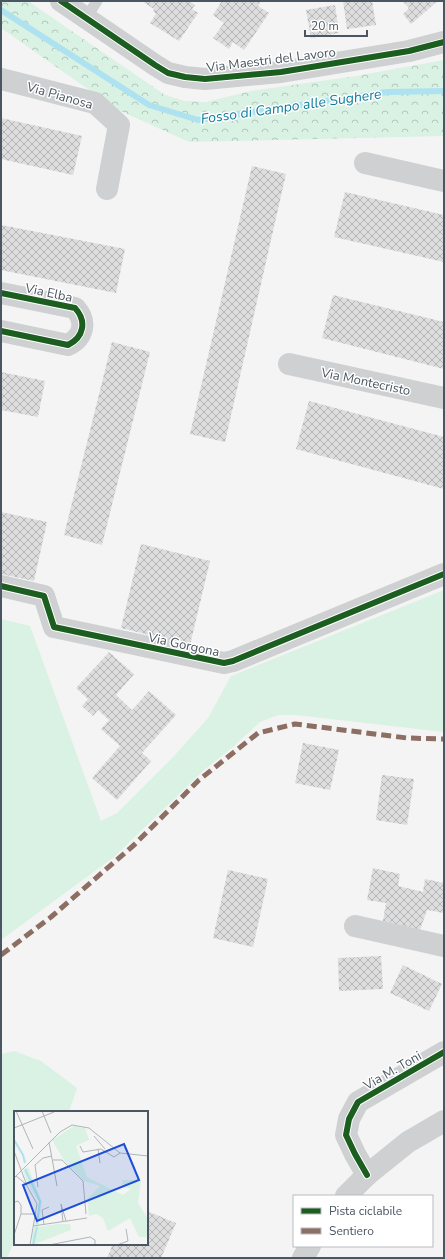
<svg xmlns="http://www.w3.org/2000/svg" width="445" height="1259" font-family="'Nunito Sans',sans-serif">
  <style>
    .grass { fill: #d9f2e3 }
    .forest { fill: url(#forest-crowns) }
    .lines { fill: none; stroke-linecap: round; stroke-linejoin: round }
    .stream { stroke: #aee2f0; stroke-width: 6 }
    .building { fill: url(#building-cross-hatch) }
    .service { stroke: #ced0d2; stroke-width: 11 }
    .minor { stroke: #ced0d2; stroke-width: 22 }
    .tertiary { stroke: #ced0d2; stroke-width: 22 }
    .quiet { stroke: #8d6e63; stroke-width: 5; stroke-dasharray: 10 5; stroke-linecap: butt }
    .cycleway-casing { stroke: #fff; stroke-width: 8 }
    .cycleway { stroke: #1b5e20; stroke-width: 6 }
    .labels { text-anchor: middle; stroke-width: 3; stroke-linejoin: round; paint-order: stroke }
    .street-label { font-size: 13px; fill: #4a5661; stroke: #fff }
    .water-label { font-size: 14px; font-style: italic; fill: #0c7c9b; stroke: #fff }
    .inset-river { fill: none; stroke: #aee2f0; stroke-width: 2 }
    .inset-road { fill: none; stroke: #b0b5b9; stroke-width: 1 }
    .view { fill: #1d4ed8; fill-opacity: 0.15; stroke: #1d4ed8; stroke-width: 2 }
    .inset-edge { fill: none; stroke: #4a5661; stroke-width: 2 }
  </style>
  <defs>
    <pattern id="forest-crowns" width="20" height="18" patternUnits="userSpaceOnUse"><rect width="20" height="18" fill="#d9f2e3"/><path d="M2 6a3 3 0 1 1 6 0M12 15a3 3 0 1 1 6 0" fill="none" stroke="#b2c7bb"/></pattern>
    <pattern id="building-cross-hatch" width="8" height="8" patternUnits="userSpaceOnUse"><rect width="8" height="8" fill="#ddddde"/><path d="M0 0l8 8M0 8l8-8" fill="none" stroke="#b5b6b7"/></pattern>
  </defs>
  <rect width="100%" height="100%" fill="#f4f4f4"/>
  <g class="grass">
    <polygon points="444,590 444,732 296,715 278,715 260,722 234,746 204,770 114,857 1,940 1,619 30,626 101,821 117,813 174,756 208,718 231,676"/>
    <polygon points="14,1051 41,1061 77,1088 69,1112 15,1112 15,1240 7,1258 1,1258 1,1054"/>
  </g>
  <polygon class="forest" points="1,1 28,1 165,95 185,101 206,102 251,91 356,76 444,60 444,136 189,142 116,109 1,28"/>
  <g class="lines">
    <polyline class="stream" points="1,10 149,105 198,120 387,92 444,91"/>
  </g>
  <g class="building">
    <polygon points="142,1 189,1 195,5 192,9 198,13 179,41 150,23 156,14 153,11 154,9"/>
    <polygon points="222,1 261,1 258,6 269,13 244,50 233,42 229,49 213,38 224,23 213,15"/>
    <polygon points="343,1 372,1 376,25 347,29"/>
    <polygon points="402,1 438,1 411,24 403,14 409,8"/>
    <polygon points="335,5 339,33 311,38 306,10"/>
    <polygon points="1,118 82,136 73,175 1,159"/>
    <polygon points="252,166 286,174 225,442 190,434"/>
    <polygon points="345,192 444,215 444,262 334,237"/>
    <polygon points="1,225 125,249 116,293 1,270"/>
    <polygon points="333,295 444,322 444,369 322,338"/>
    <polygon points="112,342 150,352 102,545 64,535"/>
    <polygon points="1,372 45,381 38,417 1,410"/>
    <polygon points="309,401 444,437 444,489 296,449"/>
    <polygon points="1,512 47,522 34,581 1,574"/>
    <polygon points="141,544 210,561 190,645 121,628"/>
    <polygon points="109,652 134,674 116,695 132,710 149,691 176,715 142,753 151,761 117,800 92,778 120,746 101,729 109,720 98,710 93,716 82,706 88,699 76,688"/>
    <polygon points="303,743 339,750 330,790 295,783"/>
    <polygon points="382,775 414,779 407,825 376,820"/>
    <polygon points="373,868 400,874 398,886 423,892 425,879 444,883 444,913 427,910 420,930 383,921 386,903 367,900"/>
    <polygon points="228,870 268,879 253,947 213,938"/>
    <polygon points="381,956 383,989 339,991 338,958"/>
    <polygon points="403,965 442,984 429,1011 390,993"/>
    <polygon points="147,1211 176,1223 161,1258 107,1258 113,1244 147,1244"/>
  </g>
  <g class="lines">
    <polyline class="service" points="86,18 97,1"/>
    <g class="minor">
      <polyline points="61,1 155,65 168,73 185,77 205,79 281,72 409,51 444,42"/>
      <polyline points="1,79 95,103 119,125 107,189"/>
      <polyline points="365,163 444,181"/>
      <path d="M1,293l74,15c12,13 9,29 -7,37l-67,-14"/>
      <polyline points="289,364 444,398"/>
      <polyline points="1,586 44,596 54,627 224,663 233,661 444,574"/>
      <polyline points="355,926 444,946"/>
      <polyline points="367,1175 355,1154 346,1135 349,1119 358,1102 444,1052"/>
    </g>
    <g class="tertiary">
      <polyline points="346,1196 367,1175 408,1142 444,1121"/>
      <polyline points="303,1258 310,1246"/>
    </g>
    <polyline class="quiet" points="1,955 51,917 134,845 199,780 258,733 295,724 407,738 444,739"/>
    <defs>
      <g id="cycleway">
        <polyline points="61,1 155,65 168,73 185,77 205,79 281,72 409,51 444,42"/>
        <path d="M1,293l74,15c12,13 9,29 -7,37l-67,-14"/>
        <polyline points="1,586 44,596 54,627 224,663 233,661 444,574"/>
        <polyline points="367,1175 355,1154 346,1135 349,1119 358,1102 444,1052"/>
      </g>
    </defs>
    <use href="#cycleway" class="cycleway-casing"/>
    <use href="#cycleway" class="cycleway"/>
  </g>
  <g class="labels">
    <g class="street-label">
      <text transform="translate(271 59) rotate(-7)" y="5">Via Maestri del Lavoro</text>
      <text transform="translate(60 95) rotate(16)" y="5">Via Pianosa</text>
      <text transform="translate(49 292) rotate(12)" y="5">Via Elba</text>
      <text transform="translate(366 381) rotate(12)" y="5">Via Montecristo</text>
      <text transform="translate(184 644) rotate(12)" y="5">Via Gorgona</text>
      <text transform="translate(392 1070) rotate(-30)" y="5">Via M. Toni</text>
    </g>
    <g class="water-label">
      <text transform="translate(291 106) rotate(-8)" y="5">Fosso di Campo alle Sughere</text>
    </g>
  </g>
  <g transform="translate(14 1111)">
    <rect width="134" height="134" fill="#f4f4f4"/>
    <path d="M60,15l11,2 4,12 -13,6 11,31 36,18 8,-6 -8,-2 -1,-7h19l-3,23 10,16v18h-9l-9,-19 -22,13 -5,-13 -6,-4 -8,2 -2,-17 13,-13 -16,-5 -20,-21 -12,-20zM44,113h12l1,6 -36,14 3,-17z" fill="#d9f2e3"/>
    <path d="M14,56l14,35 -6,43h-4v-9l7,-33 -13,-23 -3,-9z" fill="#d9f2e3"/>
    <path class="inset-river" d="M0,29l9,15 2,8M11,58l15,32 -3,23M19,134l4,-18"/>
    <path class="inset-road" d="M2,0l17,38M28,0l9,22M0,17l40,-16M80,25l11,13M35,31l8,44M66,35l3,6 18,-3 13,8 6,-4M84,38l2,14M0,40l12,32M39,49h9l21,21 3,33M2,65l10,8 11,20 -7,41M0,67l46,-46 12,-7 17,3 31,25 28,3M24,76l-3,-22 8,-7 9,-2M1,91l3,-1 3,4v9M49,111l-2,-18 5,17M30,114l-2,-15 7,-3M19,115l54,-8M0,124l7,-21h15M35,134l41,-8 5,3v5M103,134l11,-4 -2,-12"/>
    <path class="view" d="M110,33l15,36 -102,41 -14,-36z"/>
    <rect width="134" height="134" class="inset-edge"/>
  </g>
  <rect width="445" height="1259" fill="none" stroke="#4a5661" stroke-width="4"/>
  <rect x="293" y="1195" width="140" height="52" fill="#ffffff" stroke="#b7bbc0"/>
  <rect x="301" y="1208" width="20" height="6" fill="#1b5e20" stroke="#b7bbc0"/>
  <text x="329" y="1215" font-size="12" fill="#4a5661">Pista ciclabile</text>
  <rect x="301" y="1228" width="20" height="6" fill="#8d6e63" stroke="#b7bbc0"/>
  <text x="329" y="1235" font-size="12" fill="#4a5661">Sentiero</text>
  <path d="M305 30v6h62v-6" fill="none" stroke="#4a5661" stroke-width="2"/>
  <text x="311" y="30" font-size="12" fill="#4a5661" stroke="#ffffff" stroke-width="3" paint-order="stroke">20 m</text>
</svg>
